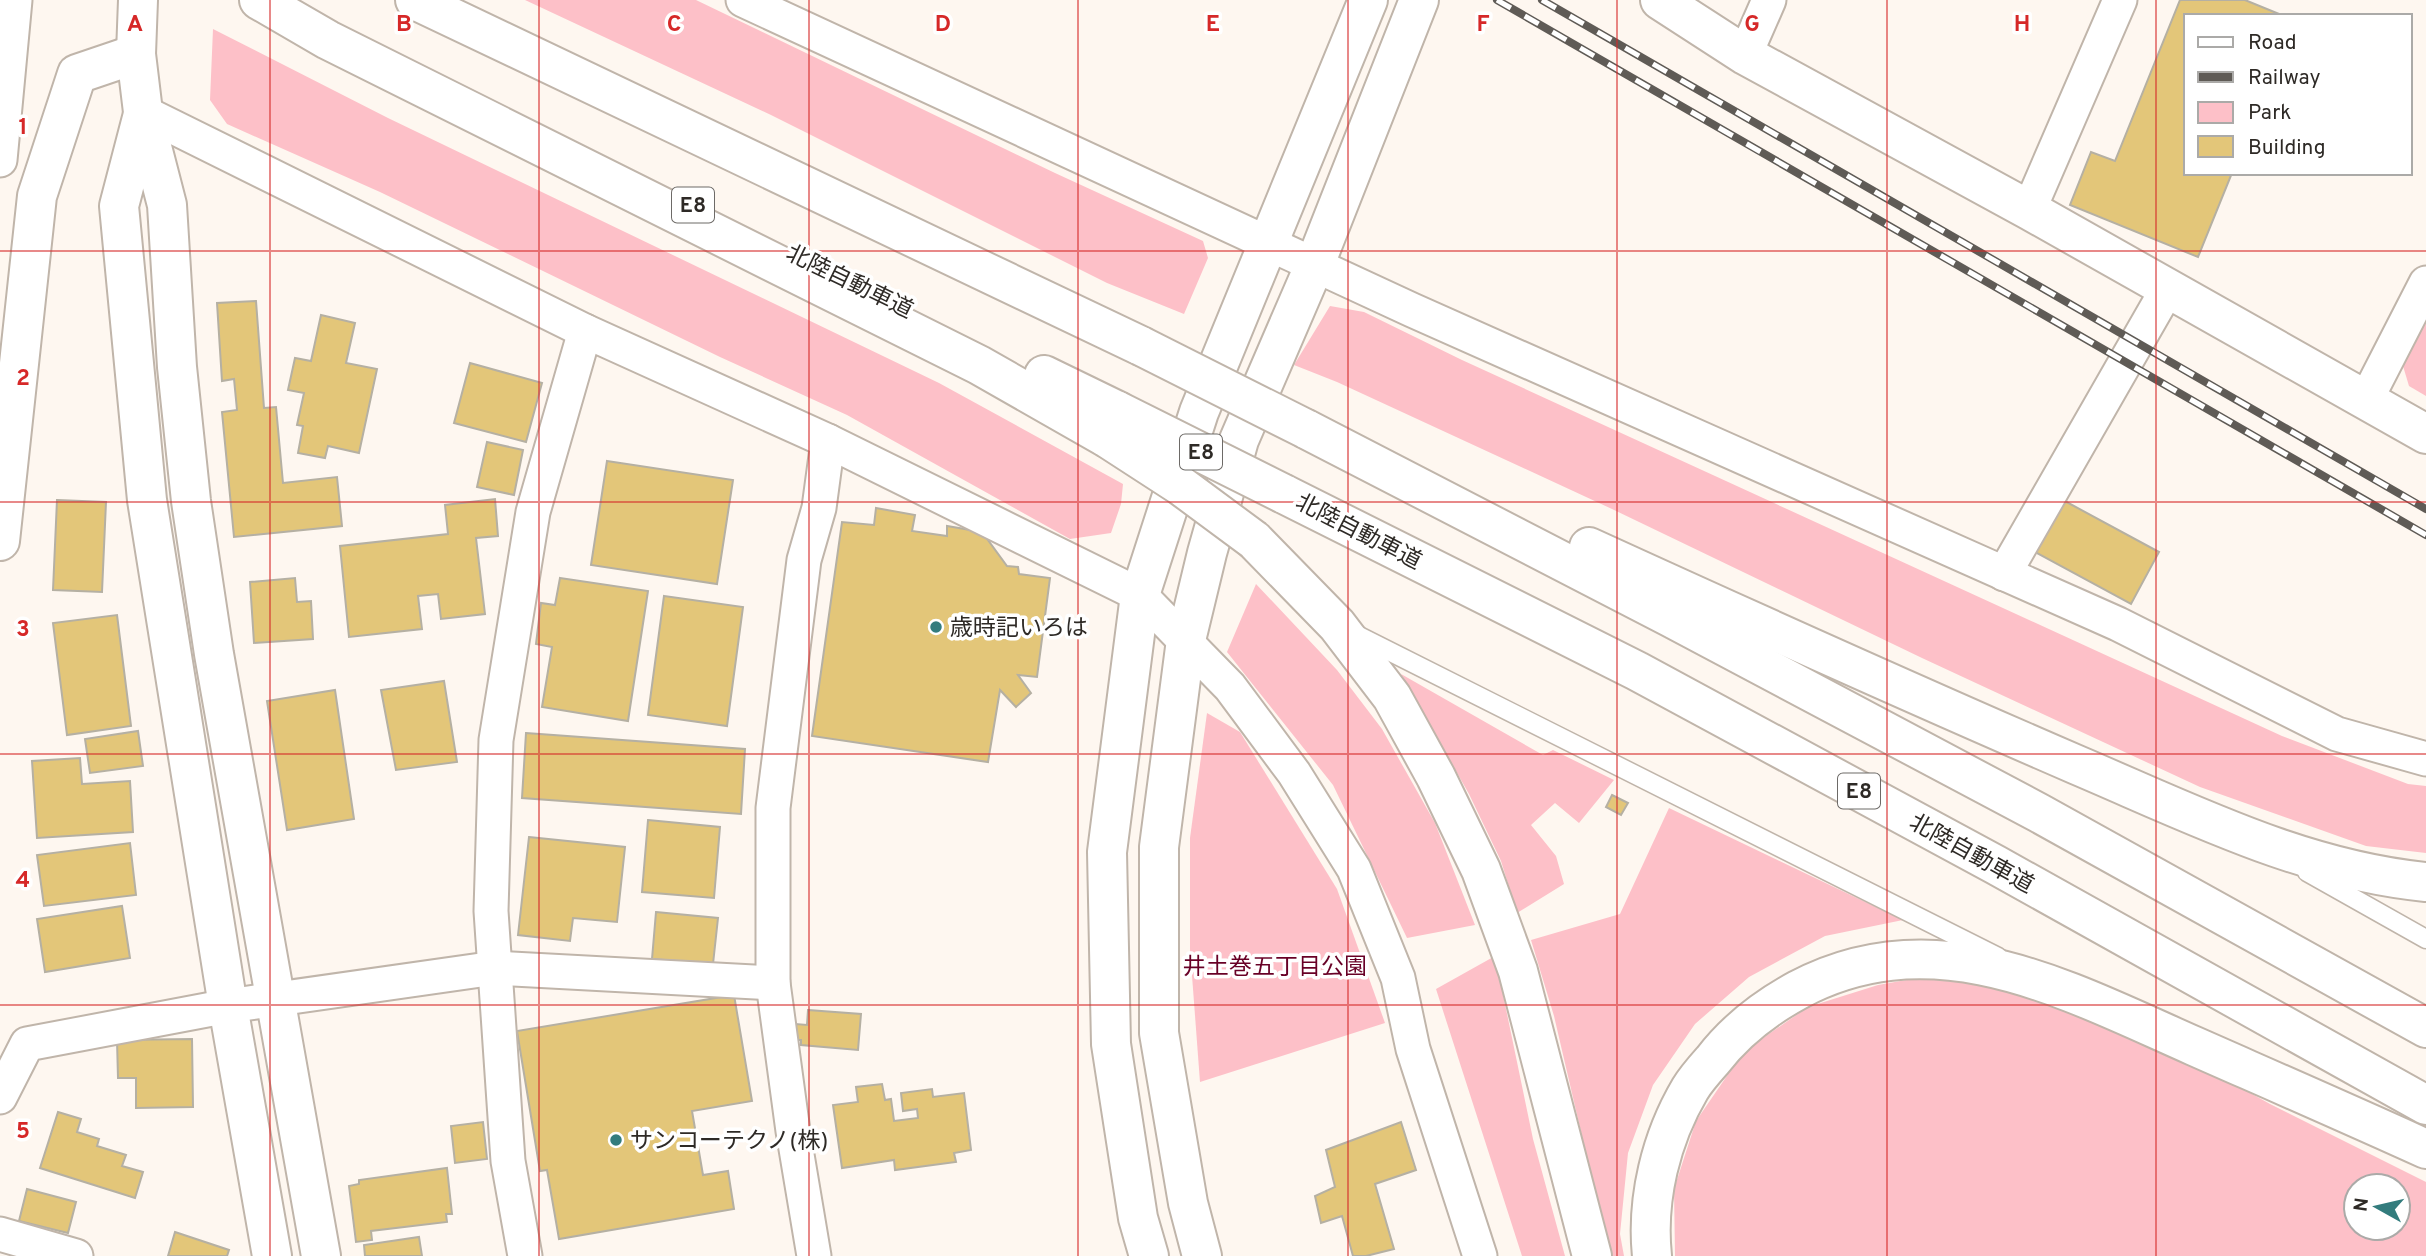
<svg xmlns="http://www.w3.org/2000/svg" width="2426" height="1256" font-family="Overpass,'Noto Sans JP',sans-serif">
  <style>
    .green { fill: #fdc0c8; fill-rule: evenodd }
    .building { fill: #e3c679; stroke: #b5b0a3; stroke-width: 2 }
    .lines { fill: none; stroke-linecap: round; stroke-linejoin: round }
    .service-casing { stroke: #c0b5aa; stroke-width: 21 }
    .minor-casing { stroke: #c0b5aa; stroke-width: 37 }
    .tertiary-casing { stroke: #c0b5aa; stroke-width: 42 }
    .motorway-casing { stroke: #c0b5aa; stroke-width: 42 }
    .service { stroke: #fff; stroke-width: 18 }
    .minor { stroke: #fff; stroke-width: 33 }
    .tertiary { stroke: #fff; stroke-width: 38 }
    .motorway { stroke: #fff; stroke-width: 38 }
    .rail-casing { stroke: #5f5b56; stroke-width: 8 }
    .rail { stroke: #fff; stroke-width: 5; stroke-dasharray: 16; stroke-linecap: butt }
    .motorway-bridge-casing { stroke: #c0b5aa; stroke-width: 42; stroke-linecap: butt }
    .motorway-bridge { stroke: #fff; stroke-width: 38 }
    .grid { fill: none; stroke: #d62828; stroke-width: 2; stroke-opacity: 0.55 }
    .poi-dot { fill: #337c7d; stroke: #fff; stroke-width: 2.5 }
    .labels { text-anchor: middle; stroke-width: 7; stroke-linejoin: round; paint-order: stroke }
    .shield { fill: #fff; stroke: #6d6a67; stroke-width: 2 }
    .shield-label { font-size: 21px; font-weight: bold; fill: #2e2a26 }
    .street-label { font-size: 23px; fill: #2e2a26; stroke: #fff }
    .poi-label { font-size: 23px; fill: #2e2a26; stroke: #fff; text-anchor: start }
    .park-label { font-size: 23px; fill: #680026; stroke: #fff }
    .grid-label { font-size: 23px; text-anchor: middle; font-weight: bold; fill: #d62828; stroke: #fff; stroke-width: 7; stroke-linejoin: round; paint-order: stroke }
  </style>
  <rect width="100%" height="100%" fill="#fef7f0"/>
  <g class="green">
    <polygon points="525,0 696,0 1055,173 1203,241 1208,258 1184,314 1107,283 771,115"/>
    <polygon points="213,29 388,118 939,383 1123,484 1121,504 1111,533 1070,539 847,415 720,357 380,192 227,124 210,100"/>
    <polygon points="1330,306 1364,312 1462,360 2282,736 2408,784 2426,786 2426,853 2366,846 2200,787 1922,658 1612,509 1337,382 1294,365"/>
    <polygon points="2426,311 2426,396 2409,386 2403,366"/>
    <polygon points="1256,584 1337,670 1382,729 1435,823 1475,925 1407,938 1333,785 1227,652"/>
    <polygon points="1401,674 1543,755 1553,750 1614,780 1579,823 1555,803 1531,825 1556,856 1564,884 1517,913 1501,861 1469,794"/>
    <polygon points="1207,713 1240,732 1337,889 1385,1023 1200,1082 1190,949 1190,838"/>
    <polygon points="1669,808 1903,920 1825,936 1749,977 1695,1024 1653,1085 1628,1153 1620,1234 1624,1256 1612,1256 1605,1235 1554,1016 1531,940 1620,914"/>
    <polygon points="1495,956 1533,1139 1565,1256 1522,1256 1436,989"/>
    <path d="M1940,974l75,19 66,20 130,58 59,33 156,78v74h-751l-1,-67 22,-68 48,-70 64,-44 70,-22zM2356,1186h42v42h-42z"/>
  </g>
  <g class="building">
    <polygon points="2180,0 2245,0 2284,16 2186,16 2186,173 2232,173 2198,257 2070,205 2091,152 2115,161"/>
    <polygon points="256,301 264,408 276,407 283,483 337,477 342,526 234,537 222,412 237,410 234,379 222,381 217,303"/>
    <polygon points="321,315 355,323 346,363 377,369 359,453 328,446 325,458 298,453 303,426 297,425 304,393 288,390 295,358 311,361"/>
    <polygon points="470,363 542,383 526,442 454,423"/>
    <polygon points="487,442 523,450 514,495 477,487"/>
    <polygon points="607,461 733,480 717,584 591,565"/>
    <polygon points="495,499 498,536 476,538 485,614 441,619 438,594 418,596 422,629 349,637 340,546 448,534 445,505"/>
    <polygon points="2061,499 2159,552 2131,604 2033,551"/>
    <polygon points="57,500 106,502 102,592 53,590"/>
    <polygon points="876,508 915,515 912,531 947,536 947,526 982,532 1007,566 1018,567 1019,574 1050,578 1037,677 1018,675 1031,693 1016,707 1000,690 988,762 812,736 842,522 874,525"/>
    <polygon points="295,578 297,602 311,601 313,639 254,643 250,582"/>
    <polygon points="560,578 648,591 628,721 542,707 552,647 536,644 541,603 555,605"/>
    <polygon points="664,596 743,607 727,726 648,715"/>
    <polygon points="117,615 131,726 67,735 53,623"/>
    <polygon points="444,681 457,762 396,770 381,690"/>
    <polygon points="335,690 354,819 287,830 267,701"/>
    <polygon points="138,731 143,766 90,773 85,739"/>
    <polygon points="526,733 745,749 741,814 522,798"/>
    <polygon points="80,758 82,784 130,781 133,832 37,838 32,761"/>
    <polygon points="1612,795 1628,803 1621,815 1606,807"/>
    <polygon points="648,820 720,827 714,898 642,892"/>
    <polygon points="529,837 625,847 617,922 573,918 570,941 518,935"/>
    <polygon points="130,843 136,895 44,906 37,855"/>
    <polygon points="122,906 130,958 45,972 37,919"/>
    <polygon points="656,912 718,918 713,964 652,959"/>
    <polygon points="734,995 752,1101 692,1111 703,1175 728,1171 734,1209 559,1239 547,1170 540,1171 517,1031"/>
    <polygon points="808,1010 861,1014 858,1050 801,1045 801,1040 795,1040 796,1024 807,1025"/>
    <polygon points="192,1039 193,1107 136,1108 136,1078 118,1078 117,1040"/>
    <polygon points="882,1084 885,1100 891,1099 894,1121 918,1118 917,1109 903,1111 901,1093 932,1089 933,1097 964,1093 971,1150 954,1153 956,1162 895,1170 894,1160 842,1168 833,1105 858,1102 856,1087"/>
    <polygon points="58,1112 81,1119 77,1132 99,1139 97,1146 126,1155 122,1166 143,1172 135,1198 40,1168"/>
    <polygon points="483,1122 487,1159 455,1163 451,1126"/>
    <polygon points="1401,1122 1416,1170 1375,1184 1394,1249 1366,1256 1353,1256 1342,1216 1321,1223 1315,1196 1335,1187 1326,1150"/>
    <polygon points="447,1168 452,1214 446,1214 447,1222 371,1231 372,1240 356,1242 349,1186 359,1184 359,1180"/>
    <polygon points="27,1189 76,1202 68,1233 19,1221"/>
    <polygon points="175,1232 229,1250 227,1256 168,1256"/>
    <polygon points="419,1237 422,1256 365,1256 364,1245"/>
  </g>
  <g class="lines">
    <defs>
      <g id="service">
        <polyline points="1357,635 1998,957"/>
        <polyline points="2307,872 2426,939"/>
      </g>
      <g id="minor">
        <polyline points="743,0 1412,310 2118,624 2337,734 2426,759"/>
        <polyline points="1745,55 1769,0"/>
        <polyline points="143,112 585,331 828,441 1140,595 1230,687 1294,773 1354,869 1398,978 1413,1049 1480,1256"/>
        <polyline points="0,160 15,0"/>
        <polyline points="2029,210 2120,0"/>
        <polyline points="2366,400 2426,283"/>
        <polyline points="2004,574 2168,288"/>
        <polyline points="0,1097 27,1044 228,1006 495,968 773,983"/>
        <polyline points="0,1234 76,1256"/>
        <polyline points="525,1256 508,1161 491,911 496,740 533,512 585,331"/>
        <polyline points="814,1256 793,1131 773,983 773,808 804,560 819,508 828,441"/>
      </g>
      <g id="tertiary">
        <polyline points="138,0 136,54 143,112 167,205 177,367 191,501 214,654 321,1256"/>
        <polyline points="1660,0 1745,55 2029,210 2426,434"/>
        <polyline points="143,114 119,206 147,500 228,1006 272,1256"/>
        <polyline points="0,541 37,196 77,74 136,54"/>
        <polyline points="1149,1256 1138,1218 1111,1044 1107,852 1140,595 1199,412 1368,0"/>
        <polyline points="1202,1256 1188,1203 1159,1033 1159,847 1186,640 1207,553 1239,440 1315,264 1419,0"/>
      </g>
      <g id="motorway">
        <polyline points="259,0 328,40 979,365 1107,438"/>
        <polyline points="415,0 1141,346"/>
        <polyline points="1044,375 1118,411"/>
        <polyline points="1306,429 1670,617 2039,813 2426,1028"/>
        <polyline points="1284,494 1637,671 1996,865 2426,1105"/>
        <polyline points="1254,540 1337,625 1392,697 1436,777 1481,870 1518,971 1592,1256"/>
        <path d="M1589,547c162,74 324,147 488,218 113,48 225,105 349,117"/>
        <path d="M1652,1256c-6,-57 9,-118 38,-167 6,-10 15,-20 23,-29 23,-30 52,-52 85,-70 137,-73 269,0 396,56 77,34 155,68 232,103"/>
      </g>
    </defs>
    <use href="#service" class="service-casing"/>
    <use href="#minor" class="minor-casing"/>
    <use href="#tertiary" class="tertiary-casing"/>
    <use href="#motorway" class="motorway-casing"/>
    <use href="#service" class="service"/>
    <use href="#minor" class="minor"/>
    <use href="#tertiary" class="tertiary"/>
    <use href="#motorway" class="motorway"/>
    <defs>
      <g id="rail">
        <polyline points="1497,0 2426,535"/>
        <polyline points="1542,0 2426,509"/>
      </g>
    </defs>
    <use href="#rail" class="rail-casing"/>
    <use href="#rail" class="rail"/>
    <defs>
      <g id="motorway-bridge">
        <polyline points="1141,346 1306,429"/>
        <polyline points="1118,411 1284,494"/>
        <polyline points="1107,438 1181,486 1254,540"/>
      </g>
    </defs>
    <use href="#motorway-bridge" class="motorway-bridge-casing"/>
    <use href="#motorway-bridge" class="motorway-bridge"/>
  </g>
  <path class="grid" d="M270,0v1256M539,0v1256M809,0v1256M1078,0v1256M1348,0v1256M1617,0v1256M1887,0v1256M2156,0v1256M0,251h2426M0,502h2426M0,754h2426M0,1005h2426"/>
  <g class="poi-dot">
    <circle cx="936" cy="627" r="7"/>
    <circle cx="616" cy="1140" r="7"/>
  </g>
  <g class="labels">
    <g class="shield">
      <rect x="672" y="187.5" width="42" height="35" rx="5"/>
      <rect x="1180" y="434.5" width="42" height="35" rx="5"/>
      <rect x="1838" y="773.5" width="42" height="35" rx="5"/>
    </g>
    <g class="shield-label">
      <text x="693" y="212">E8</text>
      <text x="1201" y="459">E8</text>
      <text x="1859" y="798">E8</text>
    </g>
    <g class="street-label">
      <text transform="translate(850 281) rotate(26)" y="8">北陸自動車道</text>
      <text transform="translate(1359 531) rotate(27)" y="8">北陸自動車道</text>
      <text transform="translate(1972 853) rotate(29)" y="8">北陸自動車道</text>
    </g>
    <g class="poi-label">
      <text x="950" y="635">歳時記いろは</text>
      <text x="630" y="1148">サンコーテクノ(株)</text>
    </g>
    <g class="park-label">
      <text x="1275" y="974">井土巻五丁目公園</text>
    </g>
  </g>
  <g class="grid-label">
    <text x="135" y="31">A</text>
    <text x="404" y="31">B</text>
    <text x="674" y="31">C</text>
    <text x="943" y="31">D</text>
    <text x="1213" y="31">E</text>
    <text x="1483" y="31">F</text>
    <text x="1752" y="31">G</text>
    <text x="2022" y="31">H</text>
    <text x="23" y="134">1</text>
    <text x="23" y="385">2</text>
    <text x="23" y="636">3</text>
    <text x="23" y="887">4</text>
    <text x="23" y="1138">5</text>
  </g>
  <rect x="2184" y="14" width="228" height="161" fill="#ffffff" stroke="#abaaa8" stroke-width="2"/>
  <rect x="2198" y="37" width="35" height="10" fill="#ffffff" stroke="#abaaa8" stroke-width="2"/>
  <text x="2248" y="49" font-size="21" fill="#2e2a26">Road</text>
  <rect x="2198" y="72" width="35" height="10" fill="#5f5b56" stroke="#abaaa8" stroke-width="2"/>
  <text x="2248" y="84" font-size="21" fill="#2e2a26">Railway</text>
  <rect x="2198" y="102" width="35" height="21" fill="#fdc0c8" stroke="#abaaa8" stroke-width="2"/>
  <text x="2248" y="119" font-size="21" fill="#2e2a26">Park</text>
  <rect x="2198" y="136" width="35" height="21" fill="#e3c679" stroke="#abaaa8" stroke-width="2"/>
  <text x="2248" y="154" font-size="21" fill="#2e2a26">Building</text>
  <g transform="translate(2377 1207) rotate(278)"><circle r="33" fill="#ffffff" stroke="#abaaa8" stroke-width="2"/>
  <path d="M0-5L12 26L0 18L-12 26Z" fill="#337c7d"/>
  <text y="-10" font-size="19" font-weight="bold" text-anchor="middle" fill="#2e2a26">N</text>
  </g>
</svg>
